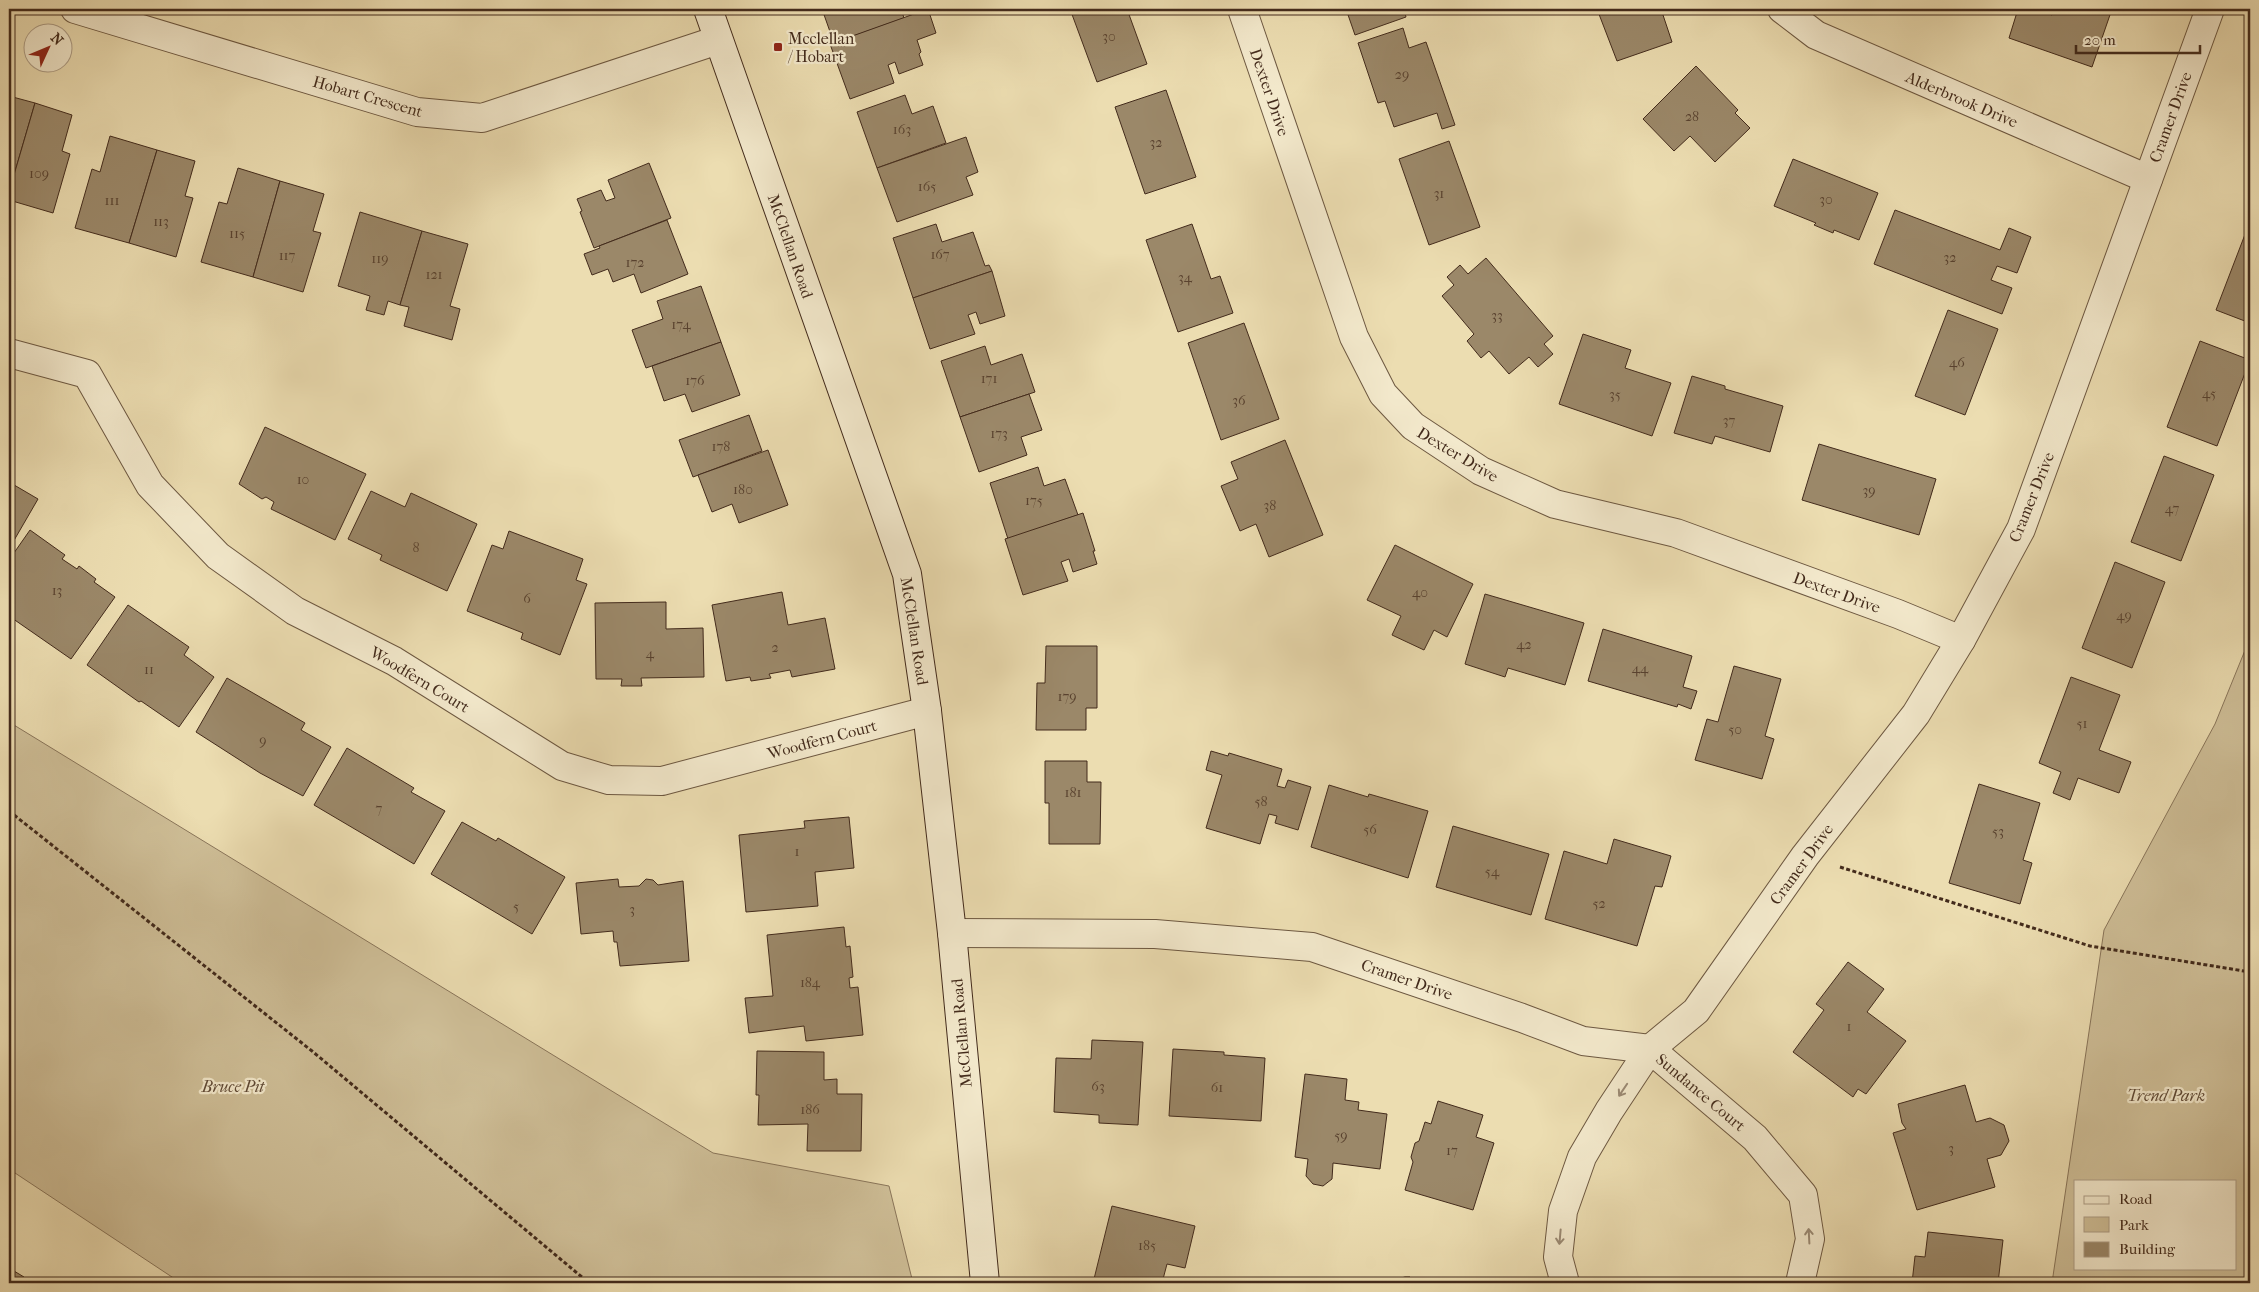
<svg xmlns="http://www.w3.org/2000/svg" width="2259" height="1292" font-family="'IM FELL French Canon',serif">
  <style>
    .green { fill: #cfbf98; stroke: #89755a; fill-rule: evenodd }
    .building { fill: #9b8869; stroke: #432b1c }
    .lines { fill: none; stroke-linecap: round; stroke-linejoin: round }
    .street-casing { stroke: #6d5841; stroke-width: 30 }
    .secondary-casing { stroke: #432b1c; stroke-width: 30 }
    .path { stroke: #432b1c; stroke-width: 3; stroke-dasharray: 4 2.5; stroke-linecap: butt }
    .street { stroke: #f3e9cc; stroke-width: 28 }
    .secondary { stroke: #f3e9cc; stroke-width: 28 }
    .oneway { stroke: #9b8a74 }
    .poi-dot { fill: #8f2418; stroke: #f3e9cc; stroke-width: 2 }
    .labels { text-anchor: middle; stroke-width: 4.5; stroke-linejoin: round; paint-order: stroke }
    .number-label { font-size: 14px; fill: #59422f }
    .poi-label { font-size: 16px; fill: #432b1c; stroke: #f3e9cc; text-anchor: start }
    .street-label { font-size: 16px; fill: #432b1c; stroke: #f3e9cc }
    .park-label { font-size: 16px; font-style: italic; fill: #5f4935; stroke: #f3e9cc }
  </style>
  <rect width="100%" height="100%" fill="#ecddb1"/>
  <filter id="stains"><feTurbulence type="fractalNoise" baseFrequency=".004" numOctaves="4"/><feColorMatrix values="0 0 0 0 .2 0 0 0 0 .09 0 0 0 0 .02 0 0 0 .5 -.17"/></filter>
  <radialGradient id="worn" r=".72"><stop offset=".6" stop-color="#630" stop-opacity="0"/><stop offset="1" stop-color="#630" stop-opacity=".3"/></radialGradient>
  <g class="green">
    <path d="M2250,638v645h-198l52,-353 111,-206zM2075,1181h160v87h-160z"/>
    <polygon points="9,722 713,1153 889,1186 913,1283 181,1283 9,1169"/>
  </g>
  <g class="building">
    <polygon points="822,9 901,9 904,18 834,43"/>
    <polygon points="928,9 936,33 917,40 921,52 919,54 923,65 899,74 895,62 888,65 894,83 850,99 830,44"/>
    <polygon points="1070,9 1127,9 1147,64 1097,82"/>
    <polygon points="1346,9 1404,9 1406,17 1355,35"/>
    <polygon points="1597,9 1661,9 1672,42 1617,61"/>
    <polygon points="2018,9 2034,9 2052,15 2054,9 2112,9 2092,67 2009,38"/>
    <polygon points="1403,28 1409,48 1426,42 1455,125 1442,129 1437,113 1394,127 1385,101 1378,103 1358,43"/>
    <polygon points="1696,66 1738,110 1735,113 1750,128 1715,162 1690,136 1674,151 1643,119"/>
    <polygon points="1166,90 1196,177 1145,194 1115,107"/>
    <polygon points="905,95 912,114 933,106 946,143 877,168 857,112"/>
    <polygon points="9,96 35,103 9,192"/>
    <polygon points="35,103 72,115 62,151 70,154 53,213 9,200 9,192"/>
    <polygon points="110,136 157,150 129,243 75,228 92,169 100,172"/>
    <polygon points="966,137 978,172 966,177 973,195 897,222 877,168"/>
    <polygon points="1449,141 1480,227 1429,245 1399,159"/>
    <polygon points="157,150 195,161 185,196 193,198 176,257 129,243"/>
    <polygon points="1793,159 1878,193 1859,240 1834,230 1833,233 1814,225 1816,223 1774,206"/>
    <polygon points="649,163 671,218 594,248 580,212 582,211 577,199 601,190 606,201 615,198 608,180"/>
    <polygon points="238,168 280,181 253,277 201,262 219,202 227,204"/>
    <polygon points="280,181 324,194 313,231 321,233 303,292 253,277"/>
    <polygon points="1895,210 2000,250 2009,228 2031,237 2017,273 1997,266 1991,280 2012,288 2002,314 1874,264"/>
    <polygon points="360,212 422,231 400,305 388,301 384,315 366,310 370,296 338,286"/>
    <polygon points="667,220 688,274 641,293 634,274 613,282 608,269 592,275 584,254 600,248 599,246"/>
    <polygon points="936,224 942,242 973,232 985,266 989,265 992,271 913,298 893,238"/>
    <polygon points="1192,224 1211,279 1220,276 1233,313 1178,332 1146,240"/>
    <polygon points="2249,224 2250,225 2250,323 2216,310"/>
    <polygon points="422,231 468,244 450,306 460,309 452,340 404,326 409,307 400,305"/>
    <polygon points="1486,258 1553,336 1544,344 1553,354 1538,367 1529,357 1509,374 1489,351 1481,358 1467,341 1474,334 1442,296 1454,285 1447,277 1460,265 1468,274"/>
    <polygon points="992,271 1005,316 980,324 976,312 968,315 975,334 930,349 913,298"/>
    <polygon points="701,286 721,342 646,368 632,330 663,319 657,301"/>
    <polygon points="1948,310 1998,329 1965,415 1915,396"/>
    <polygon points="1244,323 1279,419 1221,440 1188,343"/>
    <polygon points="1583,334 1631,350 1625,368 1671,383 1652,436 1559,404"/>
    <polygon points="2200,341 2250,360 2217,446 2167,427"/>
    <polygon points="721,342 740,395 692,412 685,394 664,401 652,366"/>
    <polygon points="985,346 991,365 1022,354 1035,392 960,417 941,361"/>
    <polygon points="1692,376 1725,386 1725,389 1783,406 1770,452 1715,436 1712,444 1674,433"/>
    <polygon points="1029,394 1042,430 1021,437 1027,455 979,472 960,417"/>
    <polygon points="749,415 762,451 693,477 679,440"/>
    <polygon points="265,427 366,474 335,540 271,509 274,502 266,497 262,499 239,484"/>
    <polygon points="1285,440 1323,535 1269,557 1256,524 1240,531 1221,486 1238,479 1231,462"/>
    <polygon points="1819,444 1936,479 1919,535 1802,500"/>
    <polygon points="768,450 788,505 739,523 732,504 712,512 698,475"/>
    <polygon points="2164,456 2214,475 2181,561 2131,542"/>
    <polygon points="1038,467 1044,486 1065,479 1078,515 1008,539 990,483"/>
    <polygon points="9,482 38,499 9,549"/>
    <polygon points="371,491 405,507 411,493 477,524 447,591 380,560 382,555 348,539"/>
    <polygon points="1083,513 1095,551 1093,551 1097,564 1073,572 1069,559 1061,562 1068,581 1023,595 1005,539"/>
    <polygon points="30,530 65,555 62,559 77,569 79,566 96,579 94,582 115,597 71,659 9,616 9,560"/>
    <polygon points="509,531 583,559 576,580 587,584 560,655 521,639 523,633 467,611 492,545 503,549"/>
    <polygon points="1395,545 1473,584 1447,637 1434,630 1424,650 1392,635 1401,616 1367,600"/>
    <polygon points="2115,562 2165,582 2132,668 2082,648"/>
    <polygon points="782,592 788,625 825,618 835,669 792,677 790,670 769,674 771,678 751,681 750,677 726,681 712,605"/>
    <polygon points="1485,594 1584,623 1565,685 1508,668 1505,677 1465,664"/>
    <polygon points="666,602 666,629 703,628 704,677 641,678 642,686 621,686 622,679 596,679 595,603"/>
    <polygon points="128,605 189,647 184,655 214,677 179,727 141,701 139,702 87,665"/>
    <polygon points="1603,629 1692,656 1683,687 1697,691 1691,709 1678,704 1677,707 1588,681"/>
    <polygon points="1046,646 1097,646 1097,708 1086,708 1086,730 1036,730 1037,683 1045,683"/>
    <polygon points="1734,666 1781,679 1765,736 1774,739 1762,779 1695,760 1707,719 1718,722"/>
    <polygon points="2071,677 2120,695 2099,750 2131,762 2119,793 2078,778 2070,800 2053,793 2061,772 2039,763"/>
    <polygon points="227,678 305,723 301,730 331,747 303,796 260,773 196,732"/>
    <polygon points="347,748 414,788 411,792 445,811 414,864 314,805"/>
    <polygon points="1211,751 1228,756 1229,753 1282,769 1277,786 1285,788 1288,780 1311,787 1298,830 1275,823 1277,816 1269,814 1260,844 1206,828 1222,775 1206,770"/>
    <polygon points="1045,761 1087,761 1087,782 1101,782 1100,844 1049,844 1049,803 1045,803"/>
    <polygon points="1979,784 2040,803 2023,860 2032,863 2020,904 1949,883"/>
    <polygon points="1329,785 1368,797 1369,794 1428,811 1408,878 1311,847"/>
    <polygon points="849,817 854,868 815,872 818,906 746,912 739,835 805,828 804,821"/>
    <polygon points="462,822 496,841 498,838 565,877 532,934 431,874"/>
    <polygon points="1453,826 1549,854 1531,915 1436,887"/>
    <polygon points="1614,839 1671,856 1662,887 1655,886 1637,946 1545,919 1564,851 1607,864"/>
    <polygon points="618,879 619,887 639,886 646,879 653,880 658,885 683,881 689,961 620,966 617,942 614,942 613,931 581,934 576,883"/>
    <polygon points="844,927 846,947 850,946 853,977 849,978 850,988 858,987 863,1035 806,1041 804,1026 749,1033 745,998 773,996 767,935"/>
    <polygon points="1848,962 1884,989 1867,1012 1906,1041 1866,1094 1858,1089 1853,1097 1793,1052 1824,1010 1816,1004"/>
    <polygon points="1092,1040 1143,1042 1138,1125 1099,1123 1099,1115 1054,1112 1056,1058 1091,1059"/>
    <polygon points="1173,1049 1224,1052 1224,1055 1265,1058 1261,1121 1169,1116"/>
    <polygon points="757,1051 824,1052 824,1080 837,1079 837,1094 862,1094 861,1151 807,1151 808,1124 758,1125 759,1095 756,1095"/>
    <polygon points="1305,1074 1347,1079 1345,1100 1359,1102 1358,1110 1387,1114 1380,1169 1333,1163 1332,1179 1323,1186 1313,1184 1306,1176 1308,1159 1295,1157"/>
    <polygon points="1965,1085 1976,1122 1990,1118 2004,1125 2009,1141 2001,1155 1987,1159 1995,1187 1917,1210 1893,1133 1906,1129 1902,1123 1898,1104"/>
    <polygon points="1438,1101 1483,1115 1476,1137 1494,1143 1473,1210 1405,1190 1413,1162 1411,1157 1415,1143 1419,1141 1425,1122 1431,1124"/>
    <polygon points="1112,1206 1195,1226 1185,1268 1167,1264 1162,1283 1093,1283"/>
    <polygon points="1928,1232 2003,1240 1998,1283 1912,1283 1915,1256 1925,1257"/>
    <polygon points="9,1268 24,1277 20,1283 9,1283"/>
    <polygon points="1405,1277 1410,1277 1411,1282 1420,1280 1421,1283 1381,1283"/>
  </g>
  <g class="lines">
    <defs>
      <g id="street">
        <polyline points="75,9 417,112 482,118 718,40"/>
        <polyline points="1242,9 1354,337 1383,394 1413,426 1481,471 1555,504 1676,533 1898,614 1961,640"/>
        <polyline points="1782,9 1816,35 2148,179"/>
        <polyline points="9,353 87,374 150,485 218,556 295,611 394,661 562,766 609,780 662,781 927,711"/>
        <polyline points="952,933 1155,934 1312,947 1522,1018 1583,1041 1650,1049"/>
        <polyline points="1650,1049 1755,1138 1803,1195 1810,1239 1800,1283"/>
        <polyline points="1565,1283 1558,1257 1563,1211 1582,1157 1609,1111 1650,1049 1696,1011 1805,856 1916,714 1961,640 2021,529 2210,9"/>
      </g>
      <polyline id="secondary" points="708,9 907,574 927,711 952,933 985,1283"/>
    </defs>
    <use href="#street" class="street-casing"/>
    <use href="#secondary" class="secondary-casing"/>
    <g class="path">
      <polyline points="9,811 312,1051 589,1283"/>
      <polyline points="1840,867 2090,946 2250,972"/>
    </g>
    <use href="#street" class="street"/>
    <use href="#secondary" class="secondary"/>
  </g>
  <defs><path id="oneway-shaft" d="M-6 0H5M1.5-3L5.5 0L1.5 3" fill="none" stroke-width="1.6" stroke-linecap="round" stroke-linejoin="round" transform="scale(1.25)"/></defs>
  <g class="oneway">
    <use href="#oneway-shaft" transform="translate(1623 1090) rotate(124)"/>
    <use href="#oneway-shaft" transform="translate(1809 1236) rotate(-93)"/>
    <use href="#oneway-shaft" transform="translate(1560 1237) rotate(95)"/>
  </g>
  <rect class="poi-dot" x="773" y="42" width="10" height="10" rx="2.5"/>
  <g class="labels">
    <g class="number-label">
      <text x="1109" y="41">30</text>
      <text x="1402" y="79">29</text>
      <text x="1692" y="121">28</text>
      <text x="902" y="134">163</text>
      <text x="1156" y="147">32</text>
      <text x="39" y="178">109</text>
      <text x="927" y="191">165</text>
      <text x="1439" y="198">31</text>
      <text x="1826" y="204">30</text>
      <text x="112" y="205">111</text>
      <text x="161" y="226">113</text>
      <text x="237" y="238">115</text>
      <text x="940" y="259">167</text>
      <text x="287" y="260">117</text>
      <text x="1950" y="262">32</text>
      <text x="380" y="263">119</text>
      <text x="635" y="267">172</text>
      <text x="434" y="279">121</text>
      <text x="1185" y="282">34</text>
      <text x="1497" y="320">33</text>
      <text x="681" y="329">174</text>
      <text x="1957" y="367">46</text>
      <text x="989" y="383">171</text>
      <text x="695" y="385">176</text>
      <text x="2209" y="398">45</text>
      <text x="1615" y="399">35</text>
      <text x="1239" y="405">36</text>
      <text x="1729" y="425">37</text>
      <text x="999" y="438">173</text>
      <text x="721" y="451">178</text>
      <text x="303" y="484">10</text>
      <text x="743" y="494">180</text>
      <text x="1869" y="495">39</text>
      <text x="1034" y="505">175</text>
      <text x="1270" y="510">38</text>
      <text x="2172" y="513">47</text>
      <text x="416" y="552">8</text>
      <text x="57" y="595">13</text>
      <text x="1420" y="597">40</text>
      <text x="527" y="603">6</text>
      <text x="2124" y="620">49</text>
      <text x="1524" y="649">42</text>
      <text x="775" y="652">2</text>
      <text x="650" y="658">4</text>
      <text x="1640" y="673">44</text>
      <text x="149" y="674">11</text>
      <text x="1067" y="701">179</text>
      <text x="2082" y="728">51</text>
      <text x="1735" y="734">50</text>
      <text x="263" y="745">9</text>
      <text x="1073" y="797">181</text>
      <text x="1261" y="806">58</text>
      <text x="379" y="813">7</text>
      <text x="1370" y="834">56</text>
      <text x="1998" y="836">53</text>
      <text x="797" y="856">1</text>
      <text x="1492" y="876">54</text>
      <text x="1599" y="908">52</text>
      <text x="516" y="911">5</text>
      <text x="632" y="914">3</text>
      <text x="810" y="987">184</text>
      <text x="1849" y="1031">1</text>
      <text x="1098" y="1091">63</text>
      <text x="1217" y="1092">61</text>
      <text x="810" y="1114">186</text>
      <text x="1341" y="1140">59</text>
      <text x="1951" y="1153">3</text>
      <text x="1452" y="1155">17</text>
      <text x="1147" y="1250">185</text>
    </g>
    <g class="poi-label">
      <text x="788" y="44">Mcclellan<tspan x="788" dy="18">/ Hobart</tspan></text>
    </g>
    <g class="street-label">
      <text transform="translate(1270 92) rotate(71)" y="6">Dexter Drive</text>
      <text transform="translate(368 96) rotate(16)" y="6">Hobart Crescent</text>
      <text transform="translate(1962 99) rotate(23)" y="6">Alderbrook Drive</text>
      <text transform="translate(2170 117) rotate(-70)" y="6">Cramer Drive</text>
      <text transform="translate(791 246) rotate(71)" y="6">McClellan Road</text>
      <text transform="translate(1458 454) rotate(31)" y="6">Dexter Drive</text>
      <text transform="translate(2031 497) rotate(-68)" y="6">Cramer Drive</text>
      <text transform="translate(1837 592) rotate(20)" y="6">Dexter Drive</text>
      <text transform="translate(915 631) rotate(81)" y="6">McClellan Road</text>
      <text transform="translate(420 679) rotate(31)" y="6">Woodfern Court</text>
      <text transform="translate(822 739) rotate(-15)" y="6">Woodfern Court</text>
      <text transform="translate(1801 864) rotate(-54)" y="6">Cramer Drive</text>
      <text transform="translate(1407 979) rotate(19)" y="6">Cramer Drive</text>
      <text transform="translate(961 1033) rotate(-95)" y="6">McClellan Road</text>
      <text transform="translate(1701 1092) rotate(40)" y="6">Sundance Court</text>
    </g>
    <g class="park-label">
      <text x="233" y="1092">Bruce Pit</text>
      <text x="2166" y="1101">Trend Park</text>
    </g>
  </g>
  <rect width="2259" height="1292" fill="none" stroke="#ecddb1" stroke-width="30"/>
  <rect x="10" y="10" width="2239" height="1272" fill="none" stroke="#432b1c" stroke-width="2.5"/>
  <rect x="15" y="15" width="2229" height="1262" fill="none" stroke="#432b1c"/>
  <rect x="2074" y="1180" width="162" height="90" fill="#f3e9cc" stroke="#ad9d86"/>
  <rect x="2084" y="1196" width="25" height="8" fill="#f3e9cc" stroke="#ad9d86"/>
  <text x="2119" y="1204" font-size="15" fill="#432b1c">Road</text>
  <rect x="2084" y="1217" width="25" height="15" fill="#cfbf98" stroke="#ad9d86"/>
  <text x="2119" y="1230" font-size="15" fill="#432b1c">Park</text>
  <rect x="2084" y="1242" width="25" height="15" fill="#9b8869" stroke="#ad9d86"/>
  <text x="2119" y="1254" font-size="15" fill="#432b1c">Building</text>
  <g transform="translate(48 48) rotate(46)"><circle r="24" fill="#f3e9cc" stroke="#ad9d86"/>
  <path d="M0-4L9 19L0 12L-9 19Z" fill="#8f2418"/>
  <text y="-8" font-size="14" font-weight="bold" text-anchor="middle" fill="#432b1c">N</text>
  </g>
  <path d="M2076 45v8h124v-8" fill="none" stroke="#432b1c" stroke-width="2.5"/>
  <text x="2084" y="45" font-size="15" fill="#432b1c" stroke="#f3e9cc" stroke-width="4" paint-order="stroke">20 m</text>
  <rect width="100%" height="100%" filter="url(#stains)"/>
  <rect width="100%" height="100%" fill="url(#worn)"/>
</svg>
